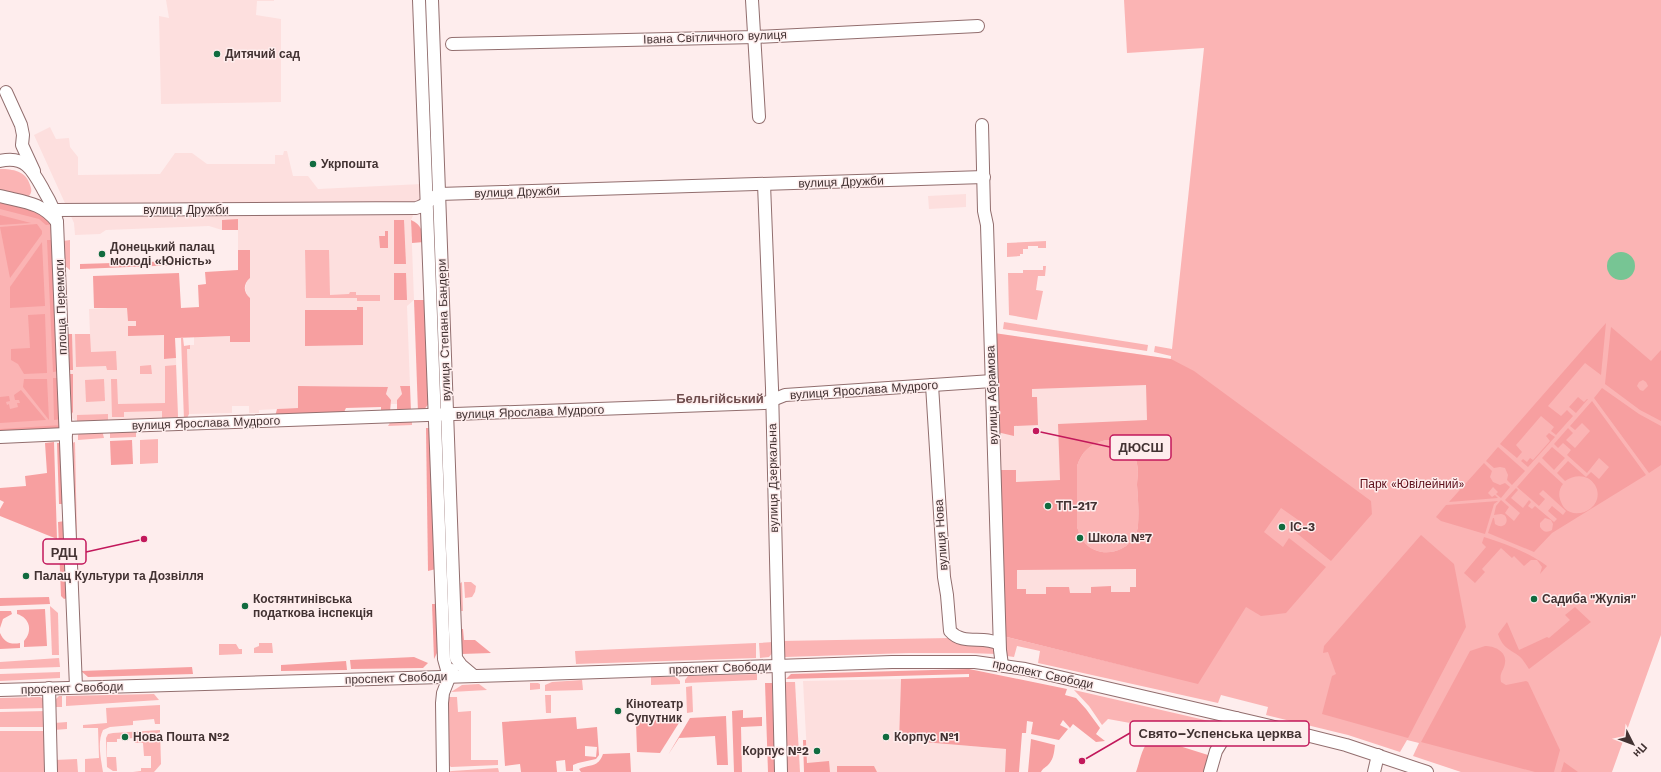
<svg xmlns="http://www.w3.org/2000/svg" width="1661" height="772" font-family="'Work Sans',sans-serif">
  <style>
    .built { fill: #fddfde }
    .green { fill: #fbb4b4 }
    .forest { fill: #f79fa0; fill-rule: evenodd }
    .water { fill: #77c594 }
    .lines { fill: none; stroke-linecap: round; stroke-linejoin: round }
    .minor-casing { stroke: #926e6e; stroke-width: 14 }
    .minor { stroke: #fff; stroke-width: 12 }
    .poi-dot { fill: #116b3f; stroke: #feeded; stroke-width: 1.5 }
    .labels { text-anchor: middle; stroke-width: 3; stroke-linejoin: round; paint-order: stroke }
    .street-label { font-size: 12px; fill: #423232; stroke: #feeded }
    .poi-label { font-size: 12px; font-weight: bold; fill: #423232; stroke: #feeded; text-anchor: start }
    .park-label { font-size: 12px; fill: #5d101b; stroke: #feeded }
    .neighbourhood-label { font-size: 13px; font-weight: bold; fill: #6f4d4d; stroke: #feeded }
    .leader { fill: none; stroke: #c2185b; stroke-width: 1.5 }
    .callout-dot { fill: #c2185b; stroke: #feeded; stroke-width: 1.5 }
    .callout { fill: #feeded; stroke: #c2185b; stroke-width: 1.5 }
    .callout-label { font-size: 13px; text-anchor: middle; font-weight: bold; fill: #423232 }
  </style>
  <rect width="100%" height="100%" fill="#feeded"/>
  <g class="built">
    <polygon points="166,0 274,0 274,1 257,1 256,15 281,19 281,102 161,104 159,16 169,18"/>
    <polygon points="50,127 56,139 69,138 70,147 78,157 78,175 160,174 175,153 192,153 207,164 275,164 275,155 283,155 284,151 287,151 293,176 308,176 318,189 422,184 422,197 411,220 414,300 407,306 410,386 400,386 402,394 397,400 397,404 391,404 391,400 386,394 388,387 298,386 298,408 277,409 259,410 259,413 249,413 249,406 232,406 232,413 189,414 187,349 190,349 190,345 194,345 194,337 230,336 230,342 247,295 245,288 247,281 250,278 250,250 238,250 238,230 222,230 209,226 106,230 100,234 75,235 74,223 34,135"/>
    <polygon points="966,194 966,207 929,209 928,196"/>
    <polygon points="128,307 136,321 136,326 128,326 164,335 164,359 176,358 178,420 78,423 70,416 67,334 90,334 89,309"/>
    <polygon points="994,333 1171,359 1154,605 1003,615"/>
    <polygon points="901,679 899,740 1006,749 1005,772 808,772 803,681"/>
  </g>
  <g class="green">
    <polygon points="424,0 428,0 432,174 431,174"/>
    <polygon points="1124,0 1661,0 1661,635 1612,772 1461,772 1413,756 1419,743 1407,740 1400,752 1348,735 1266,715 1268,707 1221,695 1218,703 1038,663 1040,651 1017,646 1014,657 1007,656 1004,652 1003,636 1147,671 1154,605 1171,356 1154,352 1155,346 1172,349 1204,48 1127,53"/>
    <path d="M0,169c13,0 26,2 30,16 2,5 2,8 -2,12l-28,-4z"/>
    <polygon points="0,201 54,224 62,425 0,435"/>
    <polygon points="70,240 70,270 64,265 63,241"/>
    <polygon points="1046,241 1046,248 1038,248 1038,246 1028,246 1028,249 1023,249 1023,254 1020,254 1020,256 1007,257 1007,243"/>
    <polygon points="305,250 329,250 330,295 349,294 350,292 356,292 356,295 380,295 380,301 357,301 357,298 306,298"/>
    <polygon points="1043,266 1046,266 1045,276 1038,276 1036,290 1043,291 1037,320 1009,315 1008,273 1023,273 1023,270 1043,270"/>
    <polygon points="1004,322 1148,345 1147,351 1003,329"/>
    <polygon points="75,334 90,334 91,352 116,351 117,370 107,370 106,366 76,367"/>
    <polygon points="181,338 183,338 184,346 190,345 190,349 187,349 189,414 186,420 184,420"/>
    <polygon points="151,365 152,374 140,374 140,366"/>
    <polygon points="176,365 178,417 162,418 162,411 124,412 124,417 112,417 111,379 117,379 118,404 165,403 165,366"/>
    <polygon points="104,379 105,401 86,402 85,380"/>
    <polygon points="108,414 108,422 77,422 77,415"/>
    <polygon points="412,420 412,425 388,426 391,421"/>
    <polygon points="136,429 136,437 110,438 110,433 111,430"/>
    <polygon points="102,430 104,438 78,440 78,435 80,432"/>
    <polygon points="158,439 158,463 140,464 140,440"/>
    <path d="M1106,440c11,1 19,4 26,13 2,3 5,8 5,11 2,7 0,15 0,21 1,13 2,27 1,40 0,4 -2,9 -4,12 -10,17 -35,21 -49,6 -5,-5 -6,-11 -8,-16v-61c5,-15 13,-22 29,-26z"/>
    <polygon points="75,442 78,588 77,588 72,443"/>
    <polygon points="462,582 463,611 459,611 459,584"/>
    <polygon points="464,582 471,582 476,586 475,592 472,597 465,598"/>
    <polygon points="50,606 58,613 59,655 52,655"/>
    <polygon points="950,638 993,646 996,654 969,653 909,653 785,657 781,655 780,641"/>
    <polygon points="773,642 774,651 769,657 760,658 759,643"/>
    <polygon points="259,643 272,643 273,653 254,653 254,648 259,646"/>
    <polygon points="756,643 756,658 576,664 575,651"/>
    <polygon points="219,644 236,644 239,649 242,649 242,654 219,655"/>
    <polygon points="59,658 60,667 0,669 0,662"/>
    <polygon points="60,672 60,678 0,681 0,674"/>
    <polygon points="757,674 757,680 685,683 685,680 688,676"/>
    <polygon points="651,677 676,677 680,681 680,684 651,685"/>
    <polygon points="582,680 583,690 545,691 545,685 552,682"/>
    <polygon points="783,682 795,682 800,772 787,772"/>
    <polygon points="530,683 538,683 540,684 540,689 530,690"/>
    <polygon points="479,684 487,690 451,692 462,685"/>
    <polygon points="692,686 693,712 687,713 686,687"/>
    <polygon points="1074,690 1218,723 1222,731 1214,743 1202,746 1158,728 1108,719 1102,725 1089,706"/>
    <polygon points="154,694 159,700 66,706 66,696"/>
    <polygon points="545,695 551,695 551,713 546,713"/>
    <polygon points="59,696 62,696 62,707 53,707 53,702"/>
    <polygon points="40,697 44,699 47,708 0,709 0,698"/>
    <polygon points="448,697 457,697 458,712 471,711 471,760 498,760 498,765 451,767 446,763"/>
    <path d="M160,705v19h-5l-1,-5 -21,2v4l-23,2 -7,3c-6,12 -2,29 0,42h-18v-13l14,-1 -1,-30h-15v-3l24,-2 -1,-15z"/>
    <polygon points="47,711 47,727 0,727 0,712"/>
    <polygon points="67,722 67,729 54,730 54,723"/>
    <polygon points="160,730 161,764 154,772 133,772 141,771 141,768 151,768 151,756 144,756 143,743 135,743 135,738 117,739 117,742 107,742 107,757 116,757 117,771 113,771 107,767 106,738 108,734 113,733"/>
    <polygon points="0,731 47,731 48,772 0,772"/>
    <polygon points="77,759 78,772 55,772 55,760"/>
    <polygon points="498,768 499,772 446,772 452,771"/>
  </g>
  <g class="forest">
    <polygon points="0,201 37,210 54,224 46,225 39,219 0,209"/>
    <polygon points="0,215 31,223 0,225"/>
    <polygon points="238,219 238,230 222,230 222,220"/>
    <polygon points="394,220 404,220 406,264 394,264"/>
    <path d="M411,220c10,4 12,12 13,22l-12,1z"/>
    <polygon points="37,224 42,231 42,234 10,278 0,227"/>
    <polygon points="385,231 388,231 388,248 380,248 379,236 385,236"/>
    <polygon points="47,240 54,240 60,371 53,372"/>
    <polygon points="42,242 45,306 10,308 10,287"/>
    <path d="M238,250h12v28c-7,6 -7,14 0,20v44h-20v-6l-55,2 1,20 -12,1v-24l-36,1v-10h8v-5h-8l-1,-13h-33l-1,-32 86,-3 2,35 18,-1 -1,-22 8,-1 -1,-12 33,-2z"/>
    <polygon points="179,261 179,265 80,269 80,264"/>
    <polygon points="394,273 406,273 407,300 394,300"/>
    <polygon points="414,300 426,300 430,402 423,411 418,412"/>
    <polygon points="357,307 363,307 363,345 305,346 305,310 357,310"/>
    <polygon points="45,314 47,373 24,374 18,364 11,360 11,349 30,348 28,315"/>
    <polygon points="1606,323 1601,375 1585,363 1548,406 1561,416 1567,410 1573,416 1556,435 1551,431 1554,427 1541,416 1516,445 1522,452 1517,458 1500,444"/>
    <path d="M1611,327l40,34 10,-11v71l-21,-11 -35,-26zM1643,380l3,2 2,4 -5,5 -3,-1 -3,-4 2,-4z"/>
    <path d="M994,333l177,26 23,12 177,130 1,13 -41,47 -37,-30 7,-9 -20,-14 -17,24 19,15 6,-9 37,29 -40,46 -25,3 -15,-9 -48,77 -195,-48 -4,-166h17v12l44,-2 -2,-56 89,-4 -1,-35 -114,4v8h5l1,28 -24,1v10l-17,-4zM1106,440c11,1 19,4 26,13 2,3 5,8 5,11 2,7 0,15 0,21 1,13 2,27 1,40 0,4 -2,9 -4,12 -10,17 -35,21 -49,6 -4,-5 -6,-10 -8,-16v-61c5,-15 13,-22 29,-26zM1136,569v18h-6v5h-19v-6l-20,1v6h-21l-1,-6h-23v7h-20v-5h-9v-19z"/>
    <polygon points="67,334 72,334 73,370 68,370"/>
    <polygon points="68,374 73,374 73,412 70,416"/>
    <polygon points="53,378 60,378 62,419 54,420"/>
    <polygon points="24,379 47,379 49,420 23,387"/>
    <polygon points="298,386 388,387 386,394 391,400 390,412 381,413 381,407 346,408 343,414 275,417 277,409 298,408"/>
    <polygon points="400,386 410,386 411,412 397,413 397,400 402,394"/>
    <polygon points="1602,388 1639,414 1661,426 1661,465 1649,473 1594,398"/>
    <polygon points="21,390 46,420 0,423 0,397 9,396 10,401 6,402 7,405 9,404 10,409 18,407 17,403 20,403 19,400 15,400 14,395"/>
    <polygon points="1578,397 1584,402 1587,399 1588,399 1576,413 1569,407"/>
    <path d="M1592,401l54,74 -94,58 -18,19 -46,-19 5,-15h1l1,6c12,8 16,-9 6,-10 -3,0 -5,1 -7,1l2,-9 5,-6 8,7 -4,6 9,8 6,-8 -15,-13 11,-12 2,2 -7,8 12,10 6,-8 2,2 -3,4 4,3 3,-3 19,16 3,-3 -9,-8 4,-5 11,9 3,-4 -23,-21 -4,4 6,5 -6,7 -22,-19 22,-25 24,22c-4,5 -5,11 -2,18 9,24 47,6 34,-17 -7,-11 -20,-11 -30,-4l-8,-8 11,-12 18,16 5,-5 8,7 10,-12 -10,-9 -12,15 -20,-18 4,-5 -8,-7 -5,5 -4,-4 14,-16 5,5 -7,7 9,8 15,-17 -8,-8 -7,7 -5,-4zM1545,518l6,2 2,4 -1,6c-5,3 -9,2 -12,-3v-4z"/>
    <polygon points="62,425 59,430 0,435 0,429"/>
    <polygon points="426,428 431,428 436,569 428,571"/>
    <polygon points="1549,433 1555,437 1528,467 1521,461 1523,459 1527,462 1530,458 1533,460 1550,441 1546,436"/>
    <polygon points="132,440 133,464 111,465 110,441"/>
    <polygon points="54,442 57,539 0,516 0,509 4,502 0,500 0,488 26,486 25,476 47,473 45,443"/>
    <polygon points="57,443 62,443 64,504 59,504"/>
    <polygon points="1498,447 1525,471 1512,485 1507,480 1508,475 1505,468 1500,467 1494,468 1486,461"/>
    <polygon points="1552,447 1565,458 1554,470 1542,458"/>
    <polygon points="1484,463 1492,471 1490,477 1493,482 1500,485 1505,483 1510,487 1501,498 1496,494 1498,492 1493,487 1488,493 1492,497 1495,495 1498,498 1449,502"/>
    <polygon points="1498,501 1494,504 1485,534 1441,521 1436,517 1446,505"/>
    <polygon points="65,521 67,598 64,599 61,596 58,522"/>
    <polygon points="1421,535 1454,564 1466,627 1408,738 1322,714 1332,676 1336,674 1328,652 1323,653 1324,646"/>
    <path d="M1484,537c22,7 44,15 63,29l-7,8 2,-7 -5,-7h-6l-7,6 -10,-10 -2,2 -11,-10 -19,21 3,3 -10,11 -11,-10 22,-26 -4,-4z"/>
    <polygon points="49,597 50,604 0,606 0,598"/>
    <polygon points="432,604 435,604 437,605 439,649 434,659"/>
    <path d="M1575,607l16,15 -62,47c-3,-4 -6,-10 -10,-13 -11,-8 -16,-8 -21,-22l9,-12 12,28 28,-13 2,1 21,-18 -5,-5z"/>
    <path d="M45,609l2,37 -23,1v-6c9,-10 6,-23 -7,-27v-4z"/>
    <polygon points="0,611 11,611 12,614 3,619 0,628"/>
    <polygon points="460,629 463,629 464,640 475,640 491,653 462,654"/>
    <path d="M0,633c4,9 10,12 20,10v5l-20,1z"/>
    <path d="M1485,646c9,0 22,5 20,17 -1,8 -6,9 -4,19l5,3 20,-4 2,1 32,68 -6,22h-19l-114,-30 49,-91z"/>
    <polygon points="414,657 428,663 423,668 351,669 350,660"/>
    <polygon points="346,661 347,670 281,671 281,665"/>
    <polygon points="192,667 193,674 88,677 81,671"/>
    <polygon points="969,669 1067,689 1065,695 1076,698 1086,709 1100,728 1096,734 1105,741 1096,742 1073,724 1070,728 1063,720 1060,725 1068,729 1059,740 1031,734 1033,722 1027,721 1026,733 1022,733 1019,772 1005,772 1006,749 899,740 901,679 969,677 969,674 786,679 791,674"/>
    <polygon points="765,683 772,683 775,772 768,772"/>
    <polygon points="743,710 743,718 762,717 762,726 741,727 742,772 734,772 732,711"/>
    <polygon points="726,716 728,765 717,765 715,736 679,738 668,755 690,718"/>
    <path d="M576,717l1,12 20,-2 2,28 -3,4 -18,4 -5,2v6h-7l-1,-11 -9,1 1,11h-36l-1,-8 -15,2 -3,-44zM585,746l12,1 -1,10 -11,-1z"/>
    <polygon points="682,718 660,753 637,752 636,722"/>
    <path d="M1154,738l54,17 3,2 -4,15h-71c4,-10 6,-30 18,-34z"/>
    <path d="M1031,739l24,6c-1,7 -1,14 -7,20 -3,3 -5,3 -7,7h-13z"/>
    <polygon points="803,740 806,740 807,763 829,761 830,772 804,772"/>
    <path d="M630,753l1,19h-50l-2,-3c11,-5 19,-1 24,-15z"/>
    <polygon points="1564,762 1578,772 1561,772"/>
    <polygon points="837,766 874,766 877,772 837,772"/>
  </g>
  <circle class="water" cx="1621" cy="266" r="14"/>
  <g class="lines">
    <defs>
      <g id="minor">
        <polyline points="419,0 444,659 449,677"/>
        <polyline points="432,0 456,658 461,665 474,676"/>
        <polyline points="752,0 759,117"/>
        <polyline points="452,44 755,37 978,26"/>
        <polyline points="6,92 21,125 23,135 22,145 34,171"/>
        <polyline points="982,125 984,211 987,225 1000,650 1002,665"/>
        <path d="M0,161c26,-6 33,10 44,30 6,10 11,19 13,31l19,465"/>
        <polyline points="764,184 772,388 781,772"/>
        <path d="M0,196c23,6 42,6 57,26"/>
        <path d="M55,210l361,-2c10,-2 14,-9 23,-14l545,-17"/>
        <path d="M932,385l12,192 3,18 3,36c13,15 33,4 49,13"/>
        <polyline points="66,428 765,403 785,395 992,381"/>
        <polyline points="0,437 66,434"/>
        <polyline points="49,688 51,772"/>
        <polyline points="0,690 541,674 892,662 975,662 1025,669 1262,724 1346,745 1427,772"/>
        <polyline points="443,772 442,703 443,693 452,670"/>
        <polyline points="1210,772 1216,751 1236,718"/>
        <polyline points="1374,772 1378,755"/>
      </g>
    </defs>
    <use href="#minor" class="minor-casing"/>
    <use href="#minor" class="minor"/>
  </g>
  <g class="poi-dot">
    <circle cx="217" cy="54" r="4"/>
    <circle cx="313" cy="164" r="4"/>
    <circle cx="102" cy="254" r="4"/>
    <circle cx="1048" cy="506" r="4"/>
    <circle cx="1282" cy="527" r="4"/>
    <circle cx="1080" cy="538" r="4"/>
    <circle cx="26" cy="576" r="4"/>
    <circle cx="1534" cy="599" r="4"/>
    <circle cx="245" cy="606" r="4"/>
    <circle cx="618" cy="711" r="4"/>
    <circle cx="125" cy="737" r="4"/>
    <circle cx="886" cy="737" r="4"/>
    <circle cx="817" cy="751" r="4"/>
  </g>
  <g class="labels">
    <g class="street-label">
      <text transform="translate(715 37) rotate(-2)" y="4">Івана Світличного вулиця</text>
      <text transform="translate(841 182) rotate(-2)" y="4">вулиця Дружби</text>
      <text transform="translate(517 192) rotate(-2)" y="4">вулиця Дружби</text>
      <text x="186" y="214">вулиця Дружби</text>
      <text transform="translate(61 307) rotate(-92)" y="4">площа Перемоги</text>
      <text transform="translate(444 330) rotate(-92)" y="4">вулиця Степана Бандери</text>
      <text transform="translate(864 390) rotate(-4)" y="4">вулиця Ярослава Мудрого</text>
      <text transform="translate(992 395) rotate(-92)" y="4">вулиця Абрамова</text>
      <text transform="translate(530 412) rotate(-2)" y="4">вулиця Ярослава Мудрого</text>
      <text transform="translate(206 423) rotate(-2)" y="4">вулиця Ярослава Мудрого</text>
      <text transform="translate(773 478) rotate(-91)" y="4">вулиця Дзеркальна</text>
      <text transform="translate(941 535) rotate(-94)" y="4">вулиця Нова</text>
      <text transform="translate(720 668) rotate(-2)" y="4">проспект Свободи</text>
      <text transform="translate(1043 674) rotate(12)" y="4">проспект Свободи</text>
      <text transform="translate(396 678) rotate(-2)" y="4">проспект Свободи</text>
      <text transform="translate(72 688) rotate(-2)" y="4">проспект Свободи</text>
    </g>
    <g class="poi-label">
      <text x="225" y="58">Дитячий сад</text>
      <text x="321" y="168">Укрпошта</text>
      <text x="110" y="251">Донецький палац<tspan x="110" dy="14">молоді «Юність»</tspan></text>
      <text x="1056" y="510">ТП-217</text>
      <text x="1290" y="531">ІС-3</text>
      <text x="1088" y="542">Школа №7</text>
      <text x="34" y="580">Палац Культури та Дозвілля</text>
      <text x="253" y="603">Костянтинівська<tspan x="253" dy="14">податкова інспекція</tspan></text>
      <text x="1542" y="603">Садиба "Жулія"</text>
      <text x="626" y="708">Кінотеатр<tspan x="626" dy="14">Супутник</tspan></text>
      <text x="133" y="741">Нова Пошта №2</text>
      <text x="894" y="741">Корпус №1</text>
      <text x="809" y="755" text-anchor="end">Корпус №2</text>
    </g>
    <g class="park-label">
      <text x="1412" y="488">Парк «Ювілейний»</text>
    </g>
    <g class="neighbourhood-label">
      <text x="720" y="403">Бельгійський</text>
    </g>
  </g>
  <path class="leader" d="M1036 431L1110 447M144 539L86 552M1082 761L1130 733"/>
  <g class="callout-dot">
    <circle cx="1036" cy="431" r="4"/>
    <circle cx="144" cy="539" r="4"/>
    <circle cx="1082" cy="761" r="4"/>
  </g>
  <g class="callout">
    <rect x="1110" y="435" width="61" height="25" rx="4"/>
    <rect x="43" y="539" width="43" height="25" rx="4"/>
    <rect x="1130" y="721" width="179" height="25" rx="4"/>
  </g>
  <g class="callout-label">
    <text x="1141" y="452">ДЮСШ</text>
    <text x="64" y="557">РДЦ</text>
    <text x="1220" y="738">Свято–Успенська церква</text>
  </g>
  <g transform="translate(1633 744) rotate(132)" stroke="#feeded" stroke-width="3" paint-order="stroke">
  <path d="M0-3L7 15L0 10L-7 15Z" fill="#423232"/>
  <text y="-6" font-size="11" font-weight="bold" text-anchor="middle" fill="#423232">Пн</text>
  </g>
</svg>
